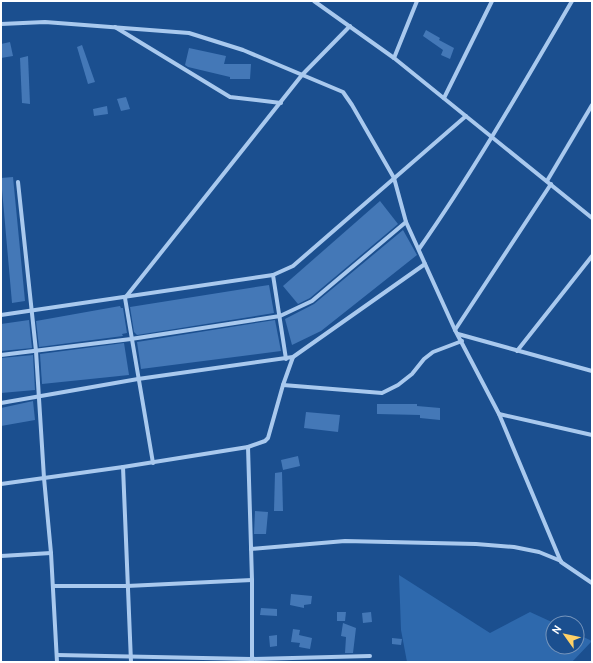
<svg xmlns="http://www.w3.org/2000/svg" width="593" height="663" font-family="Cabin,sans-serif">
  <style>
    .green { fill: #2e69ad }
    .building { fill: #4478b7 }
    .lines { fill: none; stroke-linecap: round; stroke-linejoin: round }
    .street { stroke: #a9c9ee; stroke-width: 4 }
  </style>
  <rect width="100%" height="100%" fill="#1b4f8f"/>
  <polygon class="green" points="399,575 490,633 530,612 554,623 553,623 553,647 577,647 577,634 592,641 572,662 407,662 401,630"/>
  <g class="building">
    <polygon points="426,30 440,38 439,40 454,48 450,59 441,55 443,50 423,36"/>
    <polygon points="10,42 13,56 1,58 1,44"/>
    <polygon points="82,45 95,82 88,84 77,47"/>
    <polygon points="189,48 226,56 224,64 251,64 250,79 230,79 230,77 188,67 185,65"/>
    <polygon points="28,56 30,104 22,103 20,58"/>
    <polygon points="126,97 130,109 121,111 117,99"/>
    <polygon points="107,106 108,114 94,116 93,109"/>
    <polygon points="13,177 25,301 12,303 1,178"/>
    <polygon points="380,201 398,224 310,298 298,304 283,286"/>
    <polygon points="403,230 417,255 321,331 292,345 285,319 314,304"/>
    <polygon points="269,285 274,313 137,335 134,332 130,307"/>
    <polygon points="120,306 121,308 123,308 127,333 122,334 123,336 39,347 36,321"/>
    <polygon points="29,320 32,348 1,351 1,324"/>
    <polygon points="275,320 281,351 141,369 137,342"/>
    <polygon points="124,343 129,375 42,384 40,354"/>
    <polygon points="33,355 35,390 1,393 1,358"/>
    <polygon points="33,401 35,420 1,426 1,408"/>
    <polygon points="377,404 417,404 417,406 440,408 440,420 420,418 420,415 377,414"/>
    <polygon points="306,412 340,415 338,432 304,428"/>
    <polygon points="298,456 300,466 283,470 281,460"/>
    <polygon points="282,472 283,511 274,511 275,473"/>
    <polygon points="255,511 268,512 266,534 254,534"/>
    <polygon points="291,594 312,596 311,604 304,605 304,608 290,605"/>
    <polygon points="261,608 277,609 277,616 260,615"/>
    <polygon points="337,612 346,612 345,621 337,621"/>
    <polygon points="371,612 372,622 363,623 362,613"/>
    <polygon points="343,623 356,628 353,653 345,653 346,637 341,636"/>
    <polygon points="293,629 300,630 299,635 312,638 310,649 299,647 300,643 291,642"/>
    <polygon points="277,635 277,646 270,647 269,636"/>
    <polygon points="392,638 402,639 401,645 392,644"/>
  </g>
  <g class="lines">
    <g class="street">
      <polyline points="314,1 394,58 592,218"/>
      <polyline points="1,24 45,22 189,33 243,50 343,92 352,105 394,178 406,222 455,330 499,414 561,562 592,583"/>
      <polyline points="115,27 230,97 281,103"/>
      <polyline points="394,58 417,1"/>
      <polyline points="444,98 492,1"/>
      <polyline points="547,181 592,105"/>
      <polyline points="18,182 36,351 44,478 51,553 57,662"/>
      <path d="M419,249c56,-80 104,-164 153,-248"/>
      <polyline points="273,275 286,359"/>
      <polyline points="1,315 273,275 293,266 466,116"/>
      <polyline points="455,330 551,184"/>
      <polyline points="458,334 592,371"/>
      <polyline points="517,351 592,256"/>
      <polyline points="1,355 131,339 280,316 312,301 406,222"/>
      <polyline points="283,385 382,393 398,385 412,374 424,359 433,352 462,341"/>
      <polyline points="1,403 138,379 293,357 425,264"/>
      <polyline points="499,414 592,435"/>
      <polyline points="153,463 125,298 302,75 350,26"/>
      <polyline points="123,467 131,662"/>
      <polyline points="1,484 123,467 248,447"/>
      <polyline points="251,549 345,541 476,544 514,547 539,552 561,561"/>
      <polyline points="1,556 51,553"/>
      <polyline points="53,586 127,586 252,580"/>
      <polyline points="57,655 251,659 370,656"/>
      <polyline points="252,662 252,580 248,447 265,441 268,438 283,385 293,357"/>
    </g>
  </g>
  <rect width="593" height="663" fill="none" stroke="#ffffff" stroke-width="4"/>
  <g transform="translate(565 635) rotate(303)"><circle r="19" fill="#1b4f8f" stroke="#7695bc"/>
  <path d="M0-3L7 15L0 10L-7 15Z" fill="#ffd166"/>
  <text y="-6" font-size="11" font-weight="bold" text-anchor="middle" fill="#ffffff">N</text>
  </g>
</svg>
